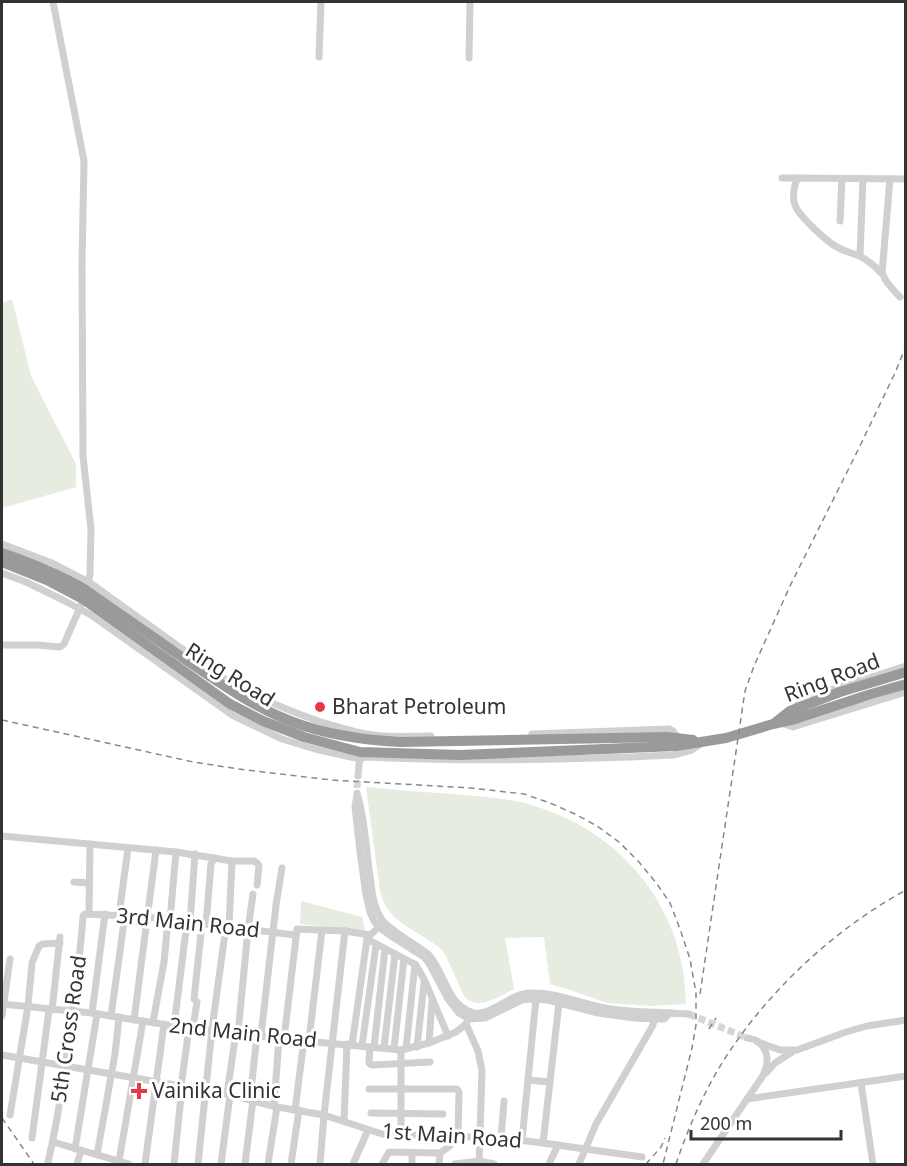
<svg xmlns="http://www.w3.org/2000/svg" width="907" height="1166" font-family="'Noto Sans',sans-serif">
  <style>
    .green { fill: #e6ecdf }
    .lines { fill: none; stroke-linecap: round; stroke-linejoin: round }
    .minor-tunnel { stroke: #d6d6d6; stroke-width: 7; stroke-dasharray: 7 3.5; stroke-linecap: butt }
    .minor { stroke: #d0d0d0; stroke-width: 7 }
    .highway { stroke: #9a9a9a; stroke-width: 10 }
    .rail { stroke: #888; stroke-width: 1.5; stroke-dasharray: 6 4.5; stroke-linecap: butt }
    .poi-dot { fill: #e63946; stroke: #fff; stroke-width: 2 }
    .labels { text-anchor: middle; stroke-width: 6; stroke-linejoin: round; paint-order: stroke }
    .street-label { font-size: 21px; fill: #333; stroke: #fff }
    .poi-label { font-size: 21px; fill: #333; stroke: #fff; text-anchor: start }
  </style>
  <rect width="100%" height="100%" fill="#fff"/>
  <g class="green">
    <polygon points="12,299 31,376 76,464 76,487 2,508 2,303"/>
    <path d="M366,787c29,3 58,5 87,7 22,2 45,3 67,8 97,23 165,102 166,202l-36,2 -43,-3 -34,-12 -23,-7 -6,-47 -39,1 9,51c-15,7 -36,23 -50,7l-18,-40 -5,-7c-23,-20 -53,-24 -61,-58z"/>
    <polygon points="301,901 362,917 365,931 300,924"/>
  </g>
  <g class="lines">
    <g class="minor-tunnel">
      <polyline points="357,788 358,776"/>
      <polyline points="689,1014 747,1038"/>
    </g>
    <g class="minor">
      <polyline points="53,2 84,161 82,264 83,456 91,529 90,574 88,583"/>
      <polyline points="319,57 321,2"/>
      <polyline points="469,58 470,2"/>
      <polyline points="782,178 798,178"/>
      <polyline points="840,221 842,179"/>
      <polyline points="860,255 863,179"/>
      <polyline points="882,273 890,179"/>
      <path d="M900,297c-5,-5 -11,-11 -15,-18 -3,-5 0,-3 -5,-7 -4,-5 -9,-9 -14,-12 -9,-7 -20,-7 -29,-13 -10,-5 -39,-32 -42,-42 -3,-7 -1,-21 3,-27l108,1"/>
      <path d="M2,544l50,19 37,19 131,94c32,20 66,34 101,46 20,6 42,13 63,14 16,1 31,0 47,0"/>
      <path d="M2,573l24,9 37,18 28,15 141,100 50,24 33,10 45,10 6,-2c102,5 204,3 307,-2l19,-5 10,-7"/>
      <polyline points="2,645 37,645 60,647 64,644 81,605"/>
      <polyline points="794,708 805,698 906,666"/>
      <polyline points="781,723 793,727 906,692"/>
      <polyline points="532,734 669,729 673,731 678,738"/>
      <polyline points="358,776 360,754"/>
      <path d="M357,793c8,26 9,56 13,83 2,15 3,32 13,45 9,10 33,24 45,33 16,16 18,49 43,58 18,7 39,-19 59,-19 28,-1 54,12 81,16 20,3 40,3 59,4 7,1 13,0 19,1"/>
      <polyline points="357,795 355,807 360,851 366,895 370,912 374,921 379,927 388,934 424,957 429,963 448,999 459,1013 469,1019 485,1018 522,1000 530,999 548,1000 598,1013 635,1018 655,1019 664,1019 670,1013"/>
      <polyline points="2,836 176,852 232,861 254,861 257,863 259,866 257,885"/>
      <polyline points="74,882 89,883"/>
      <polyline points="89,913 90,844"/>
      <polyline points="119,915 128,848"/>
      <polyline points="170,920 176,852"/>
      <polyline points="190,922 195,854"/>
      <polyline points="206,924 211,864 214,858"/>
      <polyline points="229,927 232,861"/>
      <polyline points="379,927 370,935 367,939 416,965 425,981 448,1036"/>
      <polyline points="2,1004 92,1013 174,1026 284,1039 401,1050 429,1043 456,1032 466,1024 471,1012"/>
      <polyline points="52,1010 60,937"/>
      <polyline points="92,1013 105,914"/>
      <polyline points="2,1016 10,959"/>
      <polyline points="111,1016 125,915"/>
      <polyline points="134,1020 156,850"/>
      <polyline points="153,1022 164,962 168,920"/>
      <polyline points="466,1024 478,1051 482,1071 479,1164"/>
      <polyline points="174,1026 187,922"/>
      <polyline points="193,1027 197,1002 194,999 202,924"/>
      <polyline points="238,1033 248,930 253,894"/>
      <polyline points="261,1035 276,905 282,868"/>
      <polyline points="284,1039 297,929 345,931 370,935"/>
      <polyline points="309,1040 322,930"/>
      <polyline points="758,1042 780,1050 797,1050 846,1032 867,1026 906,1020"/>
      <polyline points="429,1043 432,1001"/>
      <polyline points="352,1045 367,939"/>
      <polyline points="362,1046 376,945"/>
      <polyline points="370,1047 369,1063 372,1065 430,1062"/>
      <polyline points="374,1047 385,949"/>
      <polyline points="417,1047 424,983"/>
      <polyline points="384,1048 395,954"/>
      <polyline points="394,1049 404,959"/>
      <polyline points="406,1049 415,964"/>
      <polyline points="2,1055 227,1094 277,1107 324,1115 382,1134 501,1138 543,1143 642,1157"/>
      <polyline points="766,1073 775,1063 792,1052"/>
      <polyline points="528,1080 550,1082"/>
      <polyline points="861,1083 873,1164"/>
      <polyline points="181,1087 189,1027"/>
      <polyline points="369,1089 457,1089 459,1092 458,1137"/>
      <polyline points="227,1094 236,1032"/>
      <polyline points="250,1099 257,1035"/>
      <polyline points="747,1099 906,1076"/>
      <polyline points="274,1106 279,1038"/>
      <polyline points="295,1110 304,1040"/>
      <polyline points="371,1113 443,1114"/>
      <polyline points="10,1115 28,1006 32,963 39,946 43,944 60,943"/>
      <polyline points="344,1121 347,1044"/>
      <polyline points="401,1135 401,1050"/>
      <polyline points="32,1138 49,1010"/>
      <polyline points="501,1138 504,1101"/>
      <polyline points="522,1140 536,999"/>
      <polyline points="53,1142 129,1164"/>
      <polyline points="543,1143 559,1003"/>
      <polyline points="75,1149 97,1014"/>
      <polyline points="97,1155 115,1054 119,1017"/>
      <polyline points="119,1161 143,1021"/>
      <path d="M49,1164l-1,-2c9,-38 15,-78 20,-118 6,-42 12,-85 15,-128l2,-2 63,3 147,18"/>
      <polyline points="77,1164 81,1151"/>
      <polyline points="145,1164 164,1024"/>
      <polyline points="174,1164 182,1087"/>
      <polyline points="198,1164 212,1029 226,926"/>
      <polyline points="221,1164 230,1095"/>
      <polyline points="245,1164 253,1100"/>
      <polyline points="268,1164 277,1107"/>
      <polyline points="291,1164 299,1110"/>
      <polyline points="320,1164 324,1115 345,931"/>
      <polyline points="353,1164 368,1130"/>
      <polyline points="382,1164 389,1152 440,1153 450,1146 451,1137"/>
      <polyline points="412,1164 412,1153"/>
      <polyline points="439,1164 440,1153"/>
      <polyline points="455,1164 479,1161 494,1164"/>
      <polyline points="549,1164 558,1145"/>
      <polyline points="579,1164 596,1124 652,1027 655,1019"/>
      <path d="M703,1164l59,-87c7,-12 8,-27 -5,-36 -3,-2 -6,-2 -10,-3"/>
    </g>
    <g class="highway">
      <path d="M2,553c29,10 57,21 84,37 32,23 65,45 97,68 35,24 70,49 110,64 34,13 71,18 107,20l267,-5 26,3"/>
      <polyline points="2,562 47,580 83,599 230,704 263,721 304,737 360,752 460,755 676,746 726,738 773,724 795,719 871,694 906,684"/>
      <polyline points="776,722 790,711 840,692 906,672"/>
    </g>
    <g class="rail">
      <polyline points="2,720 193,762 239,769 331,780 471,788 524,794 550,803 575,814 597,826 619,842 639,862 657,884 670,903 680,929 690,959 696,993 696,1025 692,1048 663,1164"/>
      <polyline points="700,994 745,691 754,666 790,586 858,450 895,373 906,346"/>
      <polyline points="709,1029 716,1018"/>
      <polyline points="2,1118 34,1164"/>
      <polyline points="646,1164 661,1147 665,1138"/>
      <path d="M676,1164c14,-42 34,-86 60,-122 43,-61 104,-116 170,-152"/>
    </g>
  </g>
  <g class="poi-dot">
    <circle cx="320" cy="707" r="6"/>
    <path d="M136 1082h6v6h6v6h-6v6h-6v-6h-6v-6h6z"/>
  </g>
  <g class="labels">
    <g class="street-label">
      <text transform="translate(230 675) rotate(32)" y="7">Ring Road</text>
      <text transform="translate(832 678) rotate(-21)" y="7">Ring Road</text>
      <text transform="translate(188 923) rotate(6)" y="7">3rd Main Road</text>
      <text transform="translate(69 1029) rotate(-82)" y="7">5th Cross Road</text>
      <text transform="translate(243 1033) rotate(6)" y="7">2nd Main Road</text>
      <text transform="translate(452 1136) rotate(4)" y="7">1st Main Road</text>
    </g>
    <g class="poi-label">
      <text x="332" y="714">Bharat Petroleum</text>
      <text x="152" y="1098">Vainika Clinic</text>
    </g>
  </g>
  <rect width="907" height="1166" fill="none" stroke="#333333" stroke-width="6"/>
  <path d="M691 1130v9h150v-9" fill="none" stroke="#333333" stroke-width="3"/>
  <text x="700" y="1130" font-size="18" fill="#333333" stroke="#ffffff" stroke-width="4.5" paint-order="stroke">200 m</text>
</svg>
